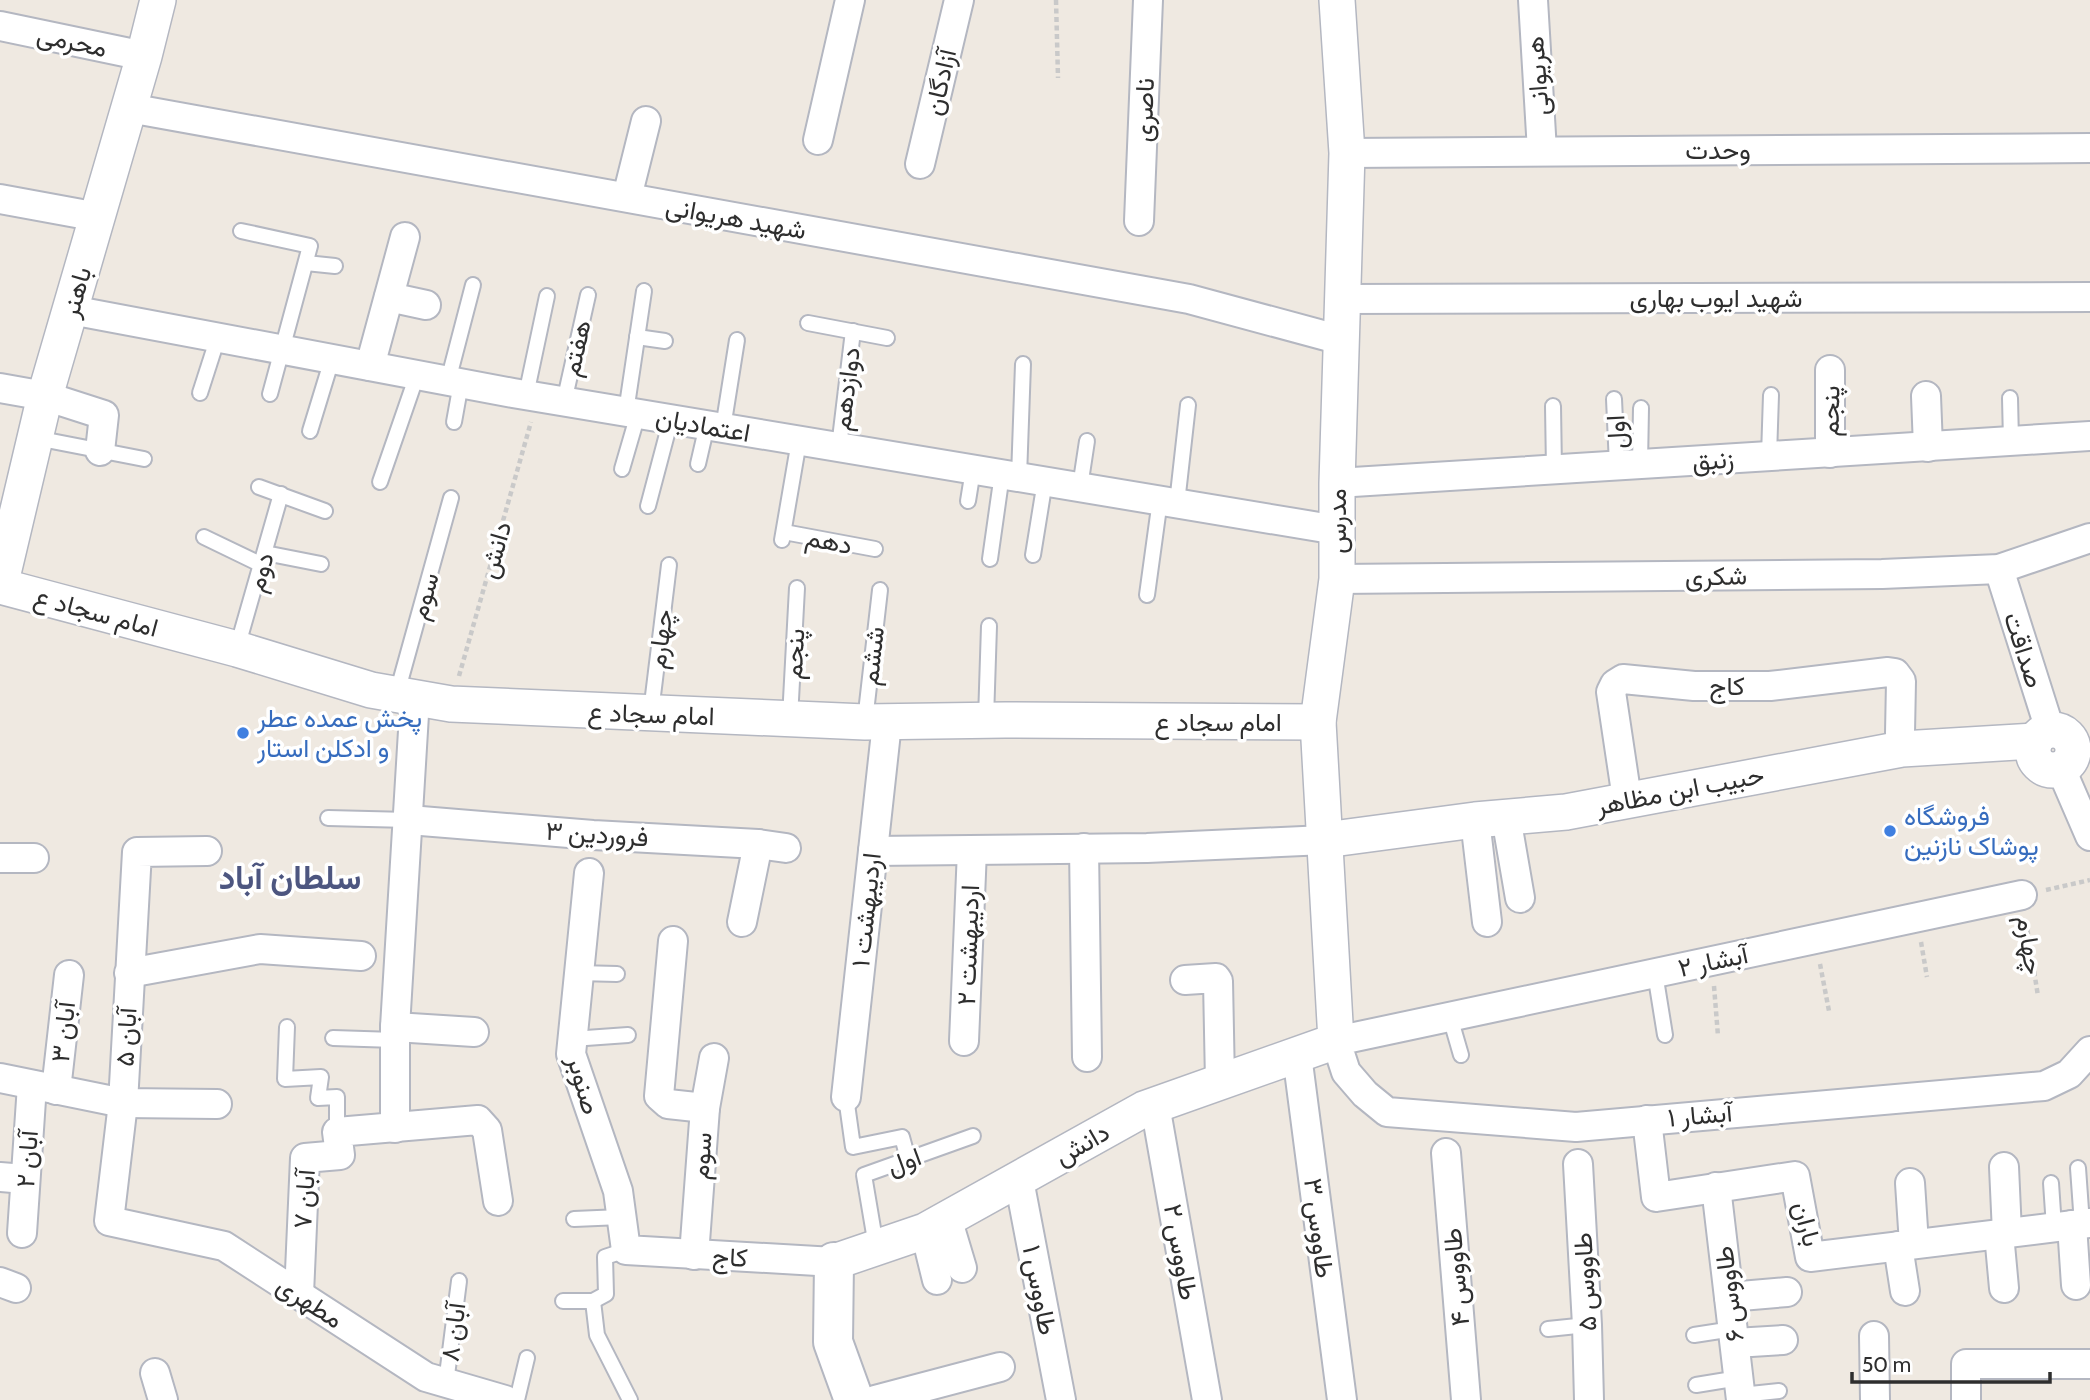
<svg xmlns="http://www.w3.org/2000/svg" width="2090" height="1400" font-family="Cabin,Vazirmatn,sans-serif">
  <style>
    .lines { fill: none; stroke-linecap: round; stroke-linejoin: round }
    .service-casing { stroke: #b4b7c1; stroke-width: 18 }
    .minor-casing { stroke: #b4b7c1; stroke-width: 32 }
    .tertiary-casing { stroke: #b4b7c1; stroke-width: 38 }
    .secondary-casing { stroke: #b4b7c1; stroke-width: 42 }
    .path { stroke: #c9c9c9; stroke-width: 4.5; stroke-dasharray: 5 3.5; stroke-linecap: butt }
    .service { stroke: #fff; stroke-width: 14 }
    .minor { stroke: #fff; stroke-width: 28 }
    .tertiary { stroke: #fff; stroke-width: 35 }
    .secondary { stroke: #fff; stroke-width: 38 }
    .shop-dot { fill: #3f7fe0; stroke: #fff; stroke-width: 2.5 }
    .labels { text-anchor: middle; stroke-width: 7; stroke-linejoin: round; paint-order: stroke }
    .street-label { font-size: 26px; fill: #2e2e2e; stroke: #fff }
    .shop-label { font-size: 26px; fill: #366cbe; stroke: #fff; text-anchor: start }
    .district-label { font-size: 33px; font-weight: bold; fill: #4d5680; stroke: #fff }
  </style>
  <rect width="100%" height="100%" fill="#efe9e1"/>
  <g class="lines">
    <defs>
      <g id="service">
        <polyline points="241,231 310,246 270,394"/>
        <polyline points="306,263 335,266"/>
        <polyline points="808,323 887,338"/>
        <polyline points="637,337 665,341"/>
        <polyline points="448,381 473,285"/>
        <polyline points="200,393 218,337"/>
        <polyline points="526,395 547,296"/>
        <polyline points="2010,398 2011,441"/>
        <polyline points="1614,399 1617,465"/>
        <polyline points="564,402 588,295"/>
        <polyline points="1553,406 1554,470"/>
        <polyline points="626,412 644,291"/>
        <polyline points="454,422 461,383"/>
        <polyline points="723,428 737,340"/>
        <polyline points="310,431 332,359"/>
        <polyline points="36,438 144,459"/>
        <polyline points="839,447 853,331"/>
        <polyline points="1769,456 1771,395"/>
        <polyline points="698,464 707,425"/>
        <polyline points="1640,464 1641,408"/>
        <polyline points="622,469 638,414"/>
        <polyline points="1019,477 1023,364"/>
        <polyline points="380,482 417,375"/>
        <polyline points="259,487 325,511"/>
        <polyline points="1080,487 1087,441"/>
        <polyline points="968,501 973,470"/>
        <polyline points="1177,503 1188,405"/>
        <polyline points="648,506 671,419"/>
        <polyline points="784,532 875,549"/>
        <polyline points="204,537 262,565"/>
        <polyline points="782,540 799,441"/>
        <polyline points="265,553 321,564"/>
        <polyline points="1033,555 1045,481"/>
        <polyline points="990,559 1002,474"/>
        <polyline points="1147,595 1160,500"/>
        <polyline points="237,648 281,494"/>
        <polyline points="397,693 451,498"/>
        <polyline points="651,712 669,565"/>
        <polyline points="790,718 797,588"/>
        <polyline points="986,719 989,626"/>
        <polyline points="865,721 880,590"/>
        <polyline points="328,818 409,820"/>
        <polyline points="578,973 617,974"/>
        <polyline points="1655,973 1665,1035"/>
        <polyline points="1450,1017 1461,1055"/>
        <polyline points="287,1027 285,1079 321,1077 318,1098 337,1097 337,1132"/>
        <polyline points="333,1038 395,1040"/>
        <polyline points="572,1039 628,1035"/>
        <polyline points="846,1097 853,1147 902,1137 908,1159"/>
        <polyline points="2078,1168 2082,1224"/>
        <polyline points="2051,1183 2054,1227"/>
        <polyline points="574,1219 621,1217"/>
        <polyline points="876,1246 864,1175 973,1136"/>
        <polyline points="563,1301 593,1301 606,1294 605,1257 626,1250"/>
        <polyline points="593,1301 597,1335 630,1400"/>
        <polyline points="1548,1329 1587,1325"/>
        <polyline points="1694,1335 1733,1329"/>
        <polyline points="446,1383 459,1281"/>
        <polyline points="1696,1385 1739,1378"/>
        <polyline points="1741,1395 1779,1391"/>
        <polyline points="517,1400 527,1358"/>
      </g>
      <g id="minor">
        <polyline points="1533,0 1542,151"/>
        <polyline points="0,26 144,56"/>
        <polyline points="129,108 1189,299 1341,340"/>
        <polyline points="818,140 850,0"/>
        <polyline points="1347,153 2090,148"/>
        <polyline points="920,164 959,0"/>
        <polyline points="628,193 646,121"/>
        <polyline points="0,199 98,217"/>
        <polyline points="1139,221 1148,0"/>
        <polyline points="389,297 426,305"/>
        <polyline points="1342,299 2090,297"/>
        <polyline points="71,310 513,393 1337,530"/>
        <polyline points="370,366 405,237"/>
        <polyline points="0,388 45,396 104,415 100,451"/>
        <polyline points="1926,396 1928,447"/>
        <polyline points="1830,453 1830,370"/>
        <polyline points="1337,483 2090,436"/>
        <polyline points="1999,569 2050,730"/>
        <polyline points="1337,579 1882,574 1999,569 2090,538"/>
        <polyline points="2061,769 2090,836"/>
        <polyline points="1627,799 1611,692 1615,684 1623,679 1694,686 1770,686 1888,672 1895,673 1901,681 1900,733"/>
        <polyline points="1506,817 1520,898"/>
        <polyline points="409,820 593,835 758,844 786,848"/>
        <polyline points="1475,820 1487,922"/>
        <polyline points="1084,848 1087,1057"/>
        <polyline points="207,851 137,852 123,1103 109,1221 224,1246 426,1377 505,1400"/>
        <polyline points="873,851 1147,848 1325,840"/>
        <polyline points="0,858 34,858"/>
        <polyline points="589,873 571,1054 618,1191 626,1250 834,1262"/>
        <polyline points="2022,895 1336,1041 1346,1072 1365,1094 1387,1112 1576,1127 2044,1086 2069,1074 2090,1051"/>
        <polyline points="742,922 758,844"/>
        <polyline points="673,941 659,1096 668,1104 705,1108"/>
        <polyline points="129,973 260,949 361,956"/>
        <polyline points="1185,980 1216,978 1218,981 1220,1082"/>
        <polyline points="395,1027 474,1032"/>
        <polyline points="964,1041 972,850"/>
        <polyline points="1297,1055 1342,1400"/>
        <polyline points="0,1078 123,1103 217,1104"/>
        <polyline points="56,1090 69,975"/>
        <polyline points="846,1097 887,723"/>
        <polyline points="1155,1105 1207,1400"/>
        <polyline points="1647,1120 1656,1197 1795,1176 1810,1257 2090,1223"/>
        <polyline points="395,1128 395,1027 415,698"/>
        <polyline points="1446,1153 1466,1400"/>
        <polyline points="1578,1164 1587,1325 1589,1400"/>
        <polyline points="2004,1167 2007,1233"/>
        <polyline points="0,1177 25,1179"/>
        <polyline points="1019,1180 1061,1400"/>
        <polyline points="1910,1183 1914,1244"/>
        <polyline points="1716,1187 1741,1400"/>
        <polyline points="947,1218 962,1268"/>
        <polyline points="2072,1225 2076,1285"/>
        <polyline points="925,1231 937,1280"/>
        <polyline points="22,1233 32,1085"/>
        <polyline points="1999,1234 2004,1288"/>
        <polyline points="1898,1246 1905,1291"/>
        <polyline points="694,1255 705,1108 714,1058"/>
        <polyline points="0,1282 16,1288"/>
        <polyline points="299,1294 305,1158 340,1155 337,1132 478,1120 487,1130 498,1201"/>
        <polyline points="1729,1297 1787,1292"/>
        <polyline points="1874,1336 1875,1400"/>
        <polyline points="1735,1343 1783,1340"/>
        <polyline points="155,1373 163,1400"/>
        <polyline points="875,1400 1000,1367"/>
        <polyline points="1966,1400 1966,1364 2090,1364"/>
      </g>
      <g id="tertiary">
        <polyline points="0,586 237,649 371,690 451,704 865,722 1005,720 1318,722"/>
        <polyline points="0,586 45,396 144,56 158,0"/>
        <circle cx="2053" cy="750" r="20"/>
        <polyline points="1325,840 1475,820 1566,812 1902,749 2035,741"/>
        <polyline points="834,1262 925,1231 1144,1109 1336,1041 1318,722 1337,579 1337,483 1347,153 1337,0"/>
      </g>
      <polyline id="secondary" points="834,1262 833,1342 854,1400"/>
    </defs>
    <use href="#service" class="service-casing"/>
    <use href="#minor" class="minor-casing"/>
    <use href="#tertiary" class="tertiary-casing"/>
    <use href="#secondary" class="secondary-casing"/>
    <g class="path">
      <polyline points="1056,0 1058,78"/>
      <polyline points="459,676 531,422"/>
      <polyline points="2046,890 2090,880"/>
      <polyline points="2026,921 2038,996"/>
      <polyline points="1921,942 1927,977"/>
      <polyline points="1820,964 1829,1011"/>
      <polyline points="1714,986 1718,1036"/>
    </g>
    <use href="#service" class="service"/>
    <use href="#minor" class="minor"/>
    <use href="#tertiary" class="tertiary"/>
    <use href="#secondary" class="secondary"/>
  </g>
  <g class="shop-dot">
    <circle cx="243" cy="733" r="7"/>
    <circle cx="1890" cy="831" r="7"/>
  </g>
  <g class="labels">
    <g class="street-label">
      <text transform="translate(72 41) rotate(12)" y="9">محرمی</text>
      <text transform="translate(1537 76) rotate(-94)" y="9">هریوانی</text>
      <text transform="translate(940 82) rotate(-77)" y="9">آزادگان</text>
      <text transform="translate(1144 110) rotate(-88)" y="9">ناصری</text>
      <text x="1718" y="159">وحدت</text>
      <text transform="translate(736 218) rotate(10)" y="9">شهید هریوانی</text>
      <text transform="translate(76 292) rotate(-74)" y="9">باهنر</text>
      <text x="1716" y="307">شهید ایوب بهاری</text>
      <text transform="translate(576 348) rotate(-77)" y="9">هفتم</text>
      <text transform="translate(846 389) rotate(-83)" y="9">دوازدهم</text>
      <text transform="translate(1830 411) rotate(-89)" y="9">پنجم</text>
      <text transform="translate(703 425) rotate(10)" y="9">اعتمادیان</text>
      <text transform="translate(1616 432) rotate(-93)" y="9">اول</text>
      <text transform="translate(1713 460) rotate(-4)" y="9">زنبق</text>
      <text transform="translate(1337 521) rotate(-90)" y="9">مدرس</text>
      <text transform="translate(829 541) rotate(11)" y="9">دهم</text>
      <text transform="translate(495 550) rotate(-74)" y="9">دانش</text>
      <text transform="translate(260 572) rotate(-74)" y="9">دوم</text>
      <text transform="translate(1716 576) rotate(-1)" y="9">شکری</text>
      <text transform="translate(424 596) rotate(-74)" y="9">سوم</text>
      <text transform="translate(96 612) rotate(15)" y="9">امام سجاد ع</text>
      <text transform="translate(660 639) rotate(-83)" y="9">چهارم</text>
      <text transform="translate(2024 650) rotate(72)" y="9">صداقت</text>
      <text transform="translate(794 654) rotate(-87)" y="9">پنجم</text>
      <text transform="translate(872 656) rotate(-84)" y="9">ششم</text>
      <text x="1727" y="695">کاج</text>
      <text transform="translate(651 714) rotate(2)" y="9">امام سجاد ع</text>
      <text x="1218" y="731">امام سجاد ع</text>
      <text transform="translate(1680 790) rotate(-11)" y="9">حبیب ابن مظاهر</text>
      <text transform="translate(597 834) rotate(4)" y="9">فروردین ۳</text>
      <text transform="translate(866 910) rotate(-84)" y="9">اردیبهشت ۱</text>
      <text transform="translate(968 945) rotate(-88)" y="9">اردیبهشت ۲</text>
      <text transform="translate(2030 945) rotate(81)" y="9">چهارم</text>
      <text transform="translate(1713 961) rotate(-12)" y="9">آبشار ۲</text>
      <text transform="translate(63 1032) rotate(-84)" y="9">آبان ۳</text>
      <text transform="translate(126 1037) rotate(-87)" y="9">آبان ۵</text>
      <text transform="translate(584 1085) rotate(74)" y="9">صنوبر</text>
      <text transform="translate(1700 1115) rotate(-5)" y="9">آبشار ۱</text>
      <text transform="translate(1082 1144) rotate(-30)" y="9">دانش</text>
      <text transform="translate(701 1156) rotate(-86)" y="9">سوم</text>
      <text transform="translate(27 1159) rotate(-86)" y="9">آبان ۲</text>
      <text transform="translate(904 1161) rotate(-20)" y="9">اول</text>
      <text transform="translate(304 1199) rotate(-86)" y="9">آبان ۷</text>
      <text transform="translate(1807 1224) rotate(75)" y="9">باران</text>
      <text transform="translate(1319 1228) rotate(83)" y="9">طاووس ۳</text>
      <text transform="translate(1181 1252) rotate(80)" y="9">طاووس ۲</text>
      <text transform="translate(730 1257) rotate(3)" y="9">کاج</text>
      <text transform="translate(1456 1277) rotate(-95)" y="9">طاووس ۴</text>
      <text transform="translate(1585 1282) rotate(-93)" y="9">طاووس ۵</text>
      <text transform="translate(1040 1290) rotate(79)" y="9">طاووس ۱</text>
      <text transform="translate(1729 1294) rotate(-97)" y="9">طاووس ۶</text>
      <text transform="translate(310 1302) rotate(33)" y="9">مطهری</text>
      <text transform="translate(453 1332) rotate(-83)" y="9">آبان ۸</text>
    </g>
    <g class="shop-label">
      <text x="257" y="727">پخش عمده عطر<tspan x="257" dy="30">و ادکلن استار</tspan></text>
      <text x="1904" y="825">فروشگاه<tspan x="1904" dy="30">پوشاک نازنین</tspan></text>
    </g>
    <g class="district-label">
      <text x="290" y="889">سلطان آباد</text>
    </g>
  </g>
  <path d="M1852 1372v10h198v-10" fill="none" stroke="#2e2e2e" stroke-width="3.5"/>
  <text x="1862" y="1372" font-size="21" fill="#2e2e2e" stroke="#ffffff" stroke-width="5" paint-order="stroke">50 m</text>
</svg>
